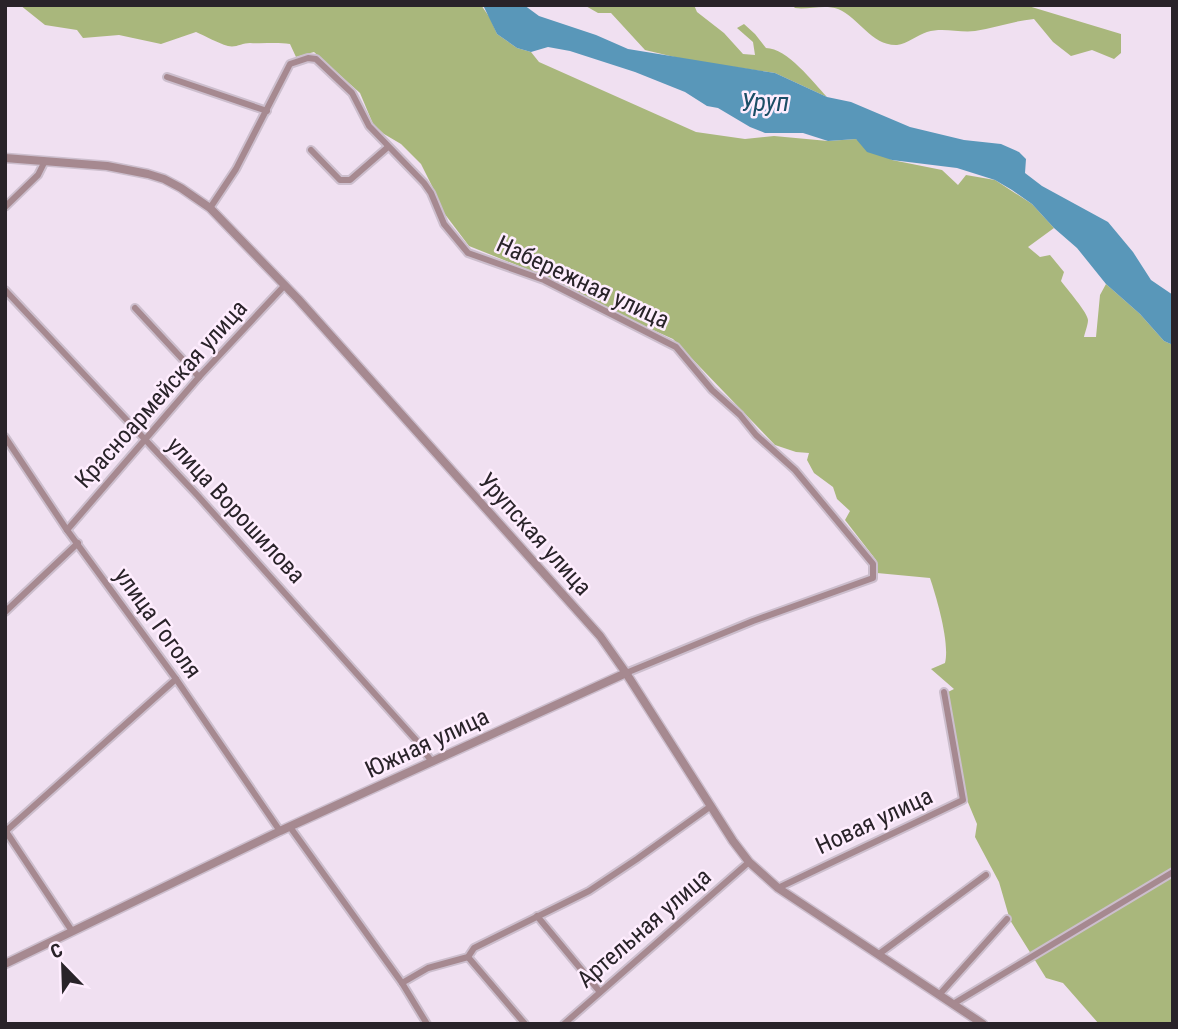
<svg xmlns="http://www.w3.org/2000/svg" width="1178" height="1029" font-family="'Roboto Condensed',sans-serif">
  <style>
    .forest { fill: #a9b77c }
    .water { fill: #5997b9 }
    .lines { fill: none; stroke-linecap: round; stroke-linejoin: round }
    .minor-casing { stroke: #ccbecd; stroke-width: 10 }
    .tertiary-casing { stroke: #ccbecd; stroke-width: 11 }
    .minor { stroke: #a68990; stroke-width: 6 }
    .tertiary { stroke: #a68990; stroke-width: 8 }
    .labels { text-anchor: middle; stroke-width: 5; stroke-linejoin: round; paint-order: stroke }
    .street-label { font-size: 24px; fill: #292329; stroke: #feedfe }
    .water-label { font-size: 26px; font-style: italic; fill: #1c4e66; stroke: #feedfe }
  </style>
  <rect width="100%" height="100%" fill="#f0e0f1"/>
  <g class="forest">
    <path d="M20,5h461l9,13 7,16 20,14 14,4 8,10 157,70 49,7 29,-3 54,5 28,-2 36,21 50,10 16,15 8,-10 29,5 37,24 22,24 -26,19 12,10 10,-2 14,17 -3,9c6,8 27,32 27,39 0,5 -3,12 -4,17h12l4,-42 6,-11 34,30 24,27 9,4v679h-74l-36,-41 -17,-5 -36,-58 -11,-38 -24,-45 2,-13 -10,-24 -19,-108 6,-3 -23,-20 14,-6c5,-20 -8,-64 -15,-85l-53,-5 -1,-13 -31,-40 5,-9 -13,-12 -4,-12 -19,-14 -7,-13 2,-7 -13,-1 -21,-7 -102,-106 -109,-49 -25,-16 -70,-28 -28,-37 -9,-23 -11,-22 -20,-20 -17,-10 -11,-10 -13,-31 -46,-41 -18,5 -6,-13c-14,-2 -26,0 -40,-1 -8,0 -14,5 -22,3 -11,-3 -22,-10 -32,-14l-35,12 -42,-9 -36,3 -6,-8 -32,-5z"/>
    <path d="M584,5h110l3,7 27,21 19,21 12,1 -2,-13 -16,-14 7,-4 11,10 11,14c21,0 47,34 61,49l-52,-24 -88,-13 -42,-10 -34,-37h-13z"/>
    <path d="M792,5h233l96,29v19l-7,6 -22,-9 -21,6 -18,-14 -19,-23c-21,2 -39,9 -59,12 -16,2 -32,-4 -48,1 -10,3 -20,12 -30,13 -25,1 -38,-27 -59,-36 -14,-5 -30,1 -43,-1z"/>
  </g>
  <polygon class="water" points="483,5 524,5 539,16 596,35 628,49 775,73 827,97 851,102 910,127 964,140 1001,144 1019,152 1026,159 1025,173 1042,186 1108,222 1133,252 1151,280 1173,295 1173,345 1164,341 1140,314 1106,284 1077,248 1054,228 1032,204 1012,190 995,180 957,168 892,160 867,152 856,139 828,141 803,133 765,133 750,127 718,108 707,106 685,92 635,72 570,51 548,47 531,52 517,48 497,34"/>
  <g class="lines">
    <defs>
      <g id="minor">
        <polyline points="167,77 267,111"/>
        <polyline points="311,150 340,180 350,180 388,147"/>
        <polyline points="5,207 38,175 45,161"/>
        <polyline points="210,208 236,169 290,64 308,58 316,59 352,93 369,126 424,183 431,193 444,224 468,253 544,280 676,347 712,390 740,415 756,435 795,470 873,564 873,578 753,621 626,673"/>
        <polyline points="5,290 198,496 416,740 432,762"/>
        <polyline points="135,308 199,377"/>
        <polyline points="5,437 67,530 176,679 280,831"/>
        <polyline points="67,530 199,377 285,285"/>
        <polyline points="5,612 78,543"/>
        <polyline points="290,827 402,983 427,1024"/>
        <polyline points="5,830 72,931"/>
        <polyline points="6,831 176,679"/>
        <polyline points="778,888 963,800 944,692"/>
        <polyline points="537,916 600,992"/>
        <polyline points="879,954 986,875"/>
        <polyline points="468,957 525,1024"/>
        <polyline points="402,983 428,968 468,957 474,948 589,891 637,859 711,806"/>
        <polyline points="939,995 1007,919"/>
        <polyline points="953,1004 1173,872"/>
        <polyline points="564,1024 749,862"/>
      </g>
      <g id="tertiary">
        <polyline points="5,158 107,166 148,174 164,179 181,188 210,208 298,299 600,636 626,673 733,841 749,862 778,888 983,1024"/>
        <polyline points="5,964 280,831 626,673"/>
      </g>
    </defs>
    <use href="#minor" class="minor-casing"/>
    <use href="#tertiary" class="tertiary-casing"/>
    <use href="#minor" class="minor"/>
    <use href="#tertiary" class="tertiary"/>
  </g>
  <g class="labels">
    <g class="street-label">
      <text transform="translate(583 282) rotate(25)" y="8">Набережная улица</text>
      <text transform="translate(161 394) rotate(-48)" y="8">Красноармейская улица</text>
      <text transform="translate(236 510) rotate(47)" y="8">улица Ворошилова</text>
      <text transform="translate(535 534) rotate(48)" y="8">Урупская улица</text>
      <text transform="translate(158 623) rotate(54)" y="8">улица Гоголя</text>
      <text transform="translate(427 743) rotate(-25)" y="8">Южная улица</text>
      <text transform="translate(874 821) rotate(-25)" y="8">Новая улица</text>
      <text transform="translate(644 928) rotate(-41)" y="8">Артельная улица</text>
    </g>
    <g class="water-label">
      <text x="765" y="111">Уруп</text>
    </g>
  </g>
  <rect width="1178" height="1029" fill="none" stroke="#292329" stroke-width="14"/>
  <g transform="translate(63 966) rotate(337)" stroke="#feedfe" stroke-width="5" paint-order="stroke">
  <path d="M0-5L12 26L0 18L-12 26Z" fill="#292329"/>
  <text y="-10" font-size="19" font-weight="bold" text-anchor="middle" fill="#292329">С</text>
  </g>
</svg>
